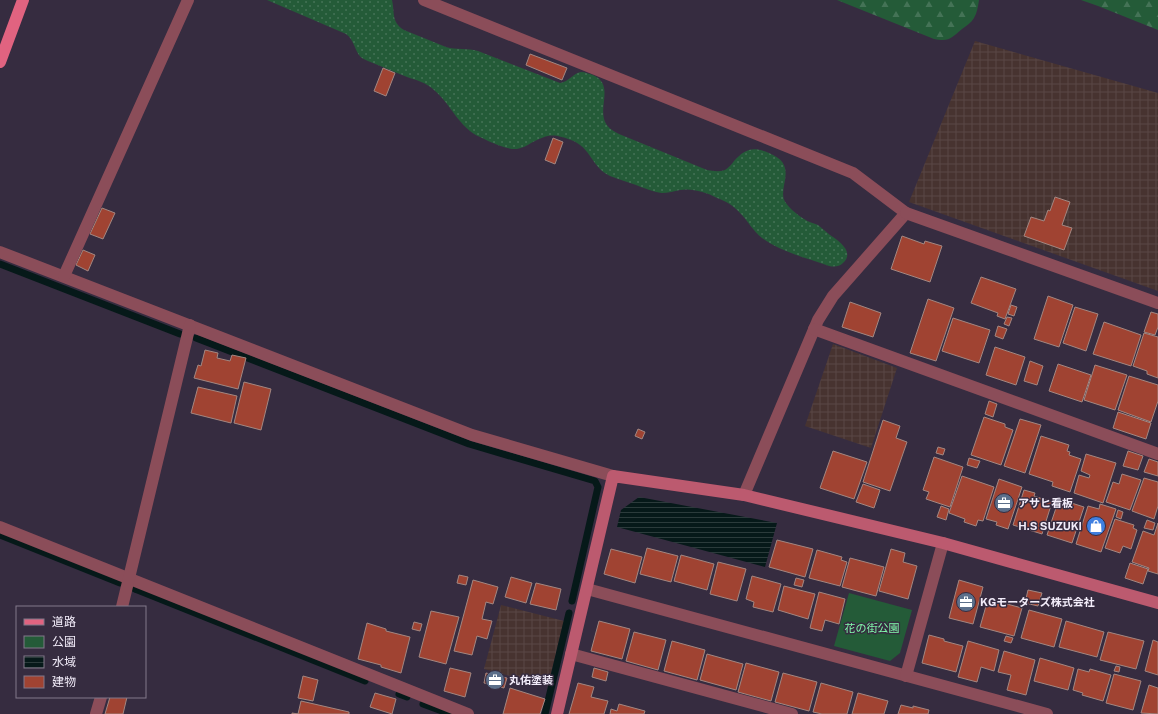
<svg xmlns="http://www.w3.org/2000/svg" width="1158" height="714" font-family="'Public Sans','Noto Sans JP',sans-serif">
  <style>
    .industrial { fill: url(#industrial-grid) }
    .grass { fill: url(#grass-dots) }
    .forest { fill: url(#forest-firs) }
    .park { fill: #245b38 }
    .water { fill: url(#water-rules) }
    .lines { fill: none; stroke-linecap: round; stroke-linejoin: round }
    .stream { stroke: #061919; stroke-width: 7 }
    .building { fill: #a04332; stroke: #a38781 }
    .street { stroke: #8b4d59; stroke-width: 12 }
    .secondary { stroke: #bc5a6f; stroke-width: 12 }
    .primary { stroke: #e16380; stroke-width: 12 }
    .labels { text-anchor: middle; stroke-width: 3; stroke-linejoin: round; paint-order: stroke }
    .poi-label { font-size: 11px; font-weight: bold; fill: #f3edfa; stroke: #362c40; text-anchor: start }
    .park-label { font-size: 11px; fill: #80fbaa; stroke: #362c40 }
  </style>
  <defs>
    <pattern id="industrial-grid" width="8" height="8" patternUnits="userSpaceOnUse"><rect width="8" height="8" fill="#473330"/><path d="M0 4h8M4 0v8" fill="none" stroke="#594745"/></pattern>
    <pattern id="grass-dots" width="8" height="8" patternUnits="userSpaceOnUse"><rect width="8" height="8" fill="#245b38"/><path d="M2 2h.1M6 6h.1" fill="none" stroke="#447356" stroke-width="1.8" stroke-linecap="round"/></pattern>
    <pattern id="forest-firs" width="22" height="20" patternUnits="userSpaceOnUse"><rect width="22" height="20" fill="#245b38"/><path d="M5 1l3.5 6h-7zM16 11l3.5 6h-7z" fill="#447356"/></pattern>
    <pattern id="water-rules" width="6" height="5" patternUnits="userSpaceOnUse"><rect width="6" height="5" fill="#061919"/><path d="M0 2.5h6" fill="none" stroke="#2b3b3b"/></pattern>
  </defs>
  <rect width="100%" height="100%" fill="#362c40"/>
  <g class="industrial">
    <polygon points="975,41 1158,93 1158,291 909,202"/>
    <polygon points="833,344 897,368 871,448 805,426"/>
    <polygon points="501,605 564,621 548,686 484,669"/>
  </g>
  <path class="grass" d="M267,0h125c3,13 -1,22 12,30l42,17c10,3 21,1 32,4l82,32c9,-1 13,-10 21,-11 4,0 8,2 12,3 20,9 7,28 11,44 2,8 9,12 15,15l88,36c6,1 12,2 18,0 3,-2 7,-6 9,-9 11,-12 19,-15 35,-8 32,13 6,36 17,50 4,6 12,12 18,16 4,3 10,4 14,6 4,3 8,7 12,10 9,6 25,17 13,28 -4,4 -9,4 -14,3 -22,-8 -48,-14 -67,-28 -9,-7 -14,-17 -22,-25 -6,-7 -14,-12 -23,-15 -11,-6 -25,-10 -37,-8 -6,1 -12,3 -18,3 -9,-1 -18,-5 -26,-8 -9,-3 -18,-6 -26,-9 -20,-10 -18,-28 -39,-36 -18,-7 -23,-6 -40,3 -4,3 -9,5 -14,6 -10,1 -27,-7 -37,-12 -21,-9 -29,-33 -46,-47 -7,-7 -18,-10 -27,-13 -13,-5 -26,-11 -39,-16 -4,-2 -7,-3 -9,-6 -5,-7 -5,-15 -13,-21z"/>
  <g class="forest">
    <path d="M837,0h142c-1,6 -2,13 -5,18 -3,5 -8,8 -12,11 -11,9 -12,13 -28,10z"/>
    <polygon points="1081,0 1158,0 1158,30 1098,6"/>
  </g>
  <polygon class="park" points="849,593 912,610 900,653 890,661 834,646"/>
  <polygon class="water" points="639,497 777,523 765,567 617,527 621,510"/>
  <g class="lines">
    <g class="stream">
      <polyline points="0,264 180,334"/>
      <polyline points="196,338 469,444 595,481 598,487 572,601"/>
      <polyline points="0,535 120,583"/>
      <polyline points="135,589 365,681"/>
      <polyline points="399,694 407,697"/>
      <polyline points="423,704 450,714"/>
      <polyline points="545,714 569,613"/>
    </g>
  </g>
  <g class="building">
    <polygon points="530,54 567,68 562,80 526,65"/>
    <polygon points="383,68 395,73 386,96 374,91"/>
    <polygon points="553,138 563,142 555,164 545,160"/>
    <polygon points="1055,197 1070,202 1062,225 1072,228 1064,250 1024,236 1031,217 1044,221 1048,210 1050,211"/>
    <polygon points="102,208 115,213 103,239 90,234"/>
    <polygon points="902,236 924,244 925,241 942,246 930,282 891,269"/>
    <polygon points="83,250 95,255 88,271 76,265"/>
    <polygon points="981,277 1016,289 1005,319 997,316 998,313 971,303"/>
    <polygon points="1048,296 1073,305 1059,347 1034,339"/>
    <polygon points="928,299 954,308 936,361 910,353"/>
    <polygon points="850,302 881,313 873,337 842,327"/>
    <polygon points="1011,305 1017,307 1014,316 1008,314"/>
    <polygon points="1075,307 1098,314 1086,351 1063,343"/>
    <polygon points="1151,312 1158,314 1158,327 1155,335 1144,332"/>
    <polygon points="1007,317 1012,318 1009,326 1004,324"/>
    <polygon points="953,318 990,330 979,363 942,351"/>
    <polygon points="1104,322 1141,335 1131,366 1093,354"/>
    <polygon points="998,326 1007,329 1003,339 995,336"/>
    <polygon points="1144,333 1158,337 1158,378 1147,374 1147,371 1133,366"/>
    <polygon points="995,347 1025,357 1016,385 986,375"/>
    <polygon points="205,350 218,353 217,358 230,361 232,355 246,358 238,389 194,378 198,365 201,366"/>
    <polygon points="1030,361 1043,366 1037,385 1024,381"/>
    <polygon points="1058,364 1091,375 1082,402 1049,391"/>
    <polygon points="1095,365 1127,375 1115,410 1084,400"/>
    <polygon points="1129,376 1158,385 1158,401 1151,422 1118,410"/>
    <polygon points="244,382 271,389 261,430 234,423"/>
    <polygon points="198,387 237,396 231,423 191,413"/>
    <polygon points="989,401 997,404 993,417 985,414"/>
    <polygon points="1118,412 1151,423 1146,439 1113,428"/>
    <polygon points="984,417 1005,424 1005,427 1013,430 1001,465 971,455"/>
    <polygon points="1020,419 1041,425 1025,473 1004,466"/>
    <polygon points="883,420 900,426 896,438 907,442 890,491 863,482"/>
    <polygon points="638,429 645,432 642,439 635,436"/>
    <polygon points="1041,436 1069,445 1067,451 1070,452 1069,455 1081,459 1070,492 1052,486 1053,482 1029,474"/>
    <polygon points="938,447 945,449 943,455 936,453"/>
    <polygon points="833,451 867,462 854,499 820,488"/>
    <polygon points="1128,451 1143,456 1138,470 1123,466"/>
    <polygon points="1086,454 1116,463 1103,503 1074,493 1079,475 1089,478 1090,475 1081,471"/>
    <polygon points="934,457 963,467 950,507 926,499 929,492 923,490"/>
    <polygon points="969,458 980,461 977,468 967,465"/>
    <polygon points="1149,459 1158,462 1158,476 1144,472"/>
    <polygon points="1122,474 1141,480 1130,510 1106,502 1113,482 1119,484"/>
    <polygon points="962,476 994,487 983,521 978,520 976,526 964,522 965,519 949,513"/>
    <polygon points="1144,478 1158,482 1158,506 1154,519 1132,511"/>
    <polygon points="999,479 1022,487 1008,529 996,525 997,522 986,519"/>
    <polygon points="863,484 880,490 874,508 856,502"/>
    <polygon points="1024,490 1035,493 1034,496 1052,502 1042,534 1013,525"/>
    <polygon points="1059,499 1084,507 1072,543 1047,535"/>
    <polygon points="1100,504 1116,509 1101,552 1076,544 1088,506 1099,509"/>
    <polygon points="941,506 949,509 946,520 937,517"/>
    <polygon points="1118,510 1123,512 1121,519 1116,517"/>
    <polygon points="1115,519 1134,525 1133,528 1137,530 1131,549 1123,546 1120,553 1105,548"/>
    <polygon points="1147,520 1155,523 1153,530 1144,528"/>
    <polygon points="1158,523 1158,574 1148,571 1149,568 1132,562 1143,531 1154,535"/>
    <polygon points="777,540 813,549 805,577 769,567"/>
    <polygon points="647,548 678,556 671,582 640,574"/>
    <polygon points="611,549 642,557 635,583 604,574"/>
    <polygon points="891,549 905,553 903,562 917,566 908,599 879,591"/>
    <polygon points="817,550 842,557 841,560 847,562 840,586 809,578"/>
    <polygon points="681,555 714,564 707,590 674,581"/>
    <polygon points="850,558 884,567 876,596 842,587"/>
    <polygon points="718,562 746,569 737,601 710,594"/>
    <polygon points="1130,563 1148,569 1143,584 1125,578"/>
    <polygon points="459,575 468,577 466,585 457,583"/>
    <polygon points="752,576 781,584 773,612 753,607 754,602 746,599"/>
    <polygon points="511,577 532,583 526,603 505,597"/>
    <polygon points="796,578 804,580 802,587 794,585"/>
    <polygon points="473,580 498,587 493,604 486,602 482,619 492,621 487,639 477,636 472,655 454,651"/>
    <polygon points="959,580 983,587 973,624 949,618"/>
    <polygon points="536,583 561,589 556,610 530,604"/>
    <polygon points="784,586 815,594 808,619 778,610"/>
    <polygon points="1028,590 1042,593 1038,606 1025,603"/>
    <polygon points="819,592 845,599 839,624 825,620 822,631 810,628"/>
    <polygon points="988,599 1022,608 1014,636 980,627"/>
    <polygon points="1029,610 1062,619 1054,647 1021,638"/>
    <polygon points="431,611 459,617 446,664 419,657"/>
    <polygon points="599,621 630,629 622,659 591,651"/>
    <polygon points="1066,621 1104,632 1097,657 1059,647"/>
    <polygon points="414,622 422,624 420,631 412,629"/>
    <polygon points="367,623 386,629 386,631 410,637 401,673 381,667 381,665 358,659"/>
    <polygon points="634,632 666,640 658,670 626,661"/>
    <polygon points="1108,632 1144,641 1136,669 1100,660"/>
    <polygon points="929,635 944,639 944,641 963,646 956,672 922,663"/>
    <polygon points="1006,636 1013,638 1011,643 1004,641"/>
    <polygon points="1153,640 1158,642 1158,675 1145,671"/>
    <polygon points="672,641 705,650 697,680 664,671"/>
    <polygon points="968,641 999,650 994,671 981,667 977,682 958,677"/>
    <polygon points="1004,651 1035,660 1026,695 1007,690 1011,675 998,672"/>
    <polygon points="707,654 743,664 736,690 700,680"/>
    <polygon points="1040,658 1074,668 1068,690 1034,681"/>
    <polygon points="746,663 779,672 771,701 738,692"/>
    <polygon points="1116,666 1120,667 1119,672 1114,671"/>
    <polygon points="450,668 471,673 465,697 444,691"/>
    <polygon points="594,668 608,672 606,681 592,677"/>
    <polygon points="1078,669 1089,672 1090,669 1111,675 1103,701 1082,695 1083,693 1073,690"/>
    <polygon points="486,673 507,678 504,688 484,683"/>
    <polygon points="783,673 817,682 809,711 775,702"/>
    <polygon points="1114,674 1141,681 1133,710 1106,703"/>
    <polygon points="303,676 318,680 313,701 298,698"/>
    <polygon points="578,683 594,687 591,697 608,701 604,714 569,714"/>
    <polygon points="821,683 853,692 847,714 822,714 813,712"/>
    <polygon points="1149,685 1158,688 1158,714 1141,713"/>
    <polygon points="510,688 545,699 540,714 503,714"/>
    <polygon points="375,693 396,699 392,714 370,707"/>
    <polygon points="858,693 888,701 884,714 852,714"/>
    <polygon points="110,697 127,697 123,714 105,714"/>
    <polygon points="301,701 349,712 349,714 292,714 292,713 298,714"/>
    <polygon points="619,704 645,711 644,714 610,714 611,709 617,711"/>
    <polygon points="901,705 913,708 913,706 929,710 928,714 898,714"/>
  </g>
  <g class="lines">
    <g class="street">
      <polyline points="424,0 853,173 906,213 833,296 818,320 744,495"/>
      <polyline points="906,213 1158,303"/>
      <polyline points="0,252 472,435 613,476"/>
      <polyline points="64,276 188,0"/>
      <polyline points="814,329 1158,454"/>
      <polyline points="0,527 468,714"/>
      <polyline points="587,589 1047,714"/>
      <polyline points="122,607 190,325"/>
      <polyline points="571,654 792,714"/>
      <polyline points="906,676 943,543"/>
      <polyline points="96,714 101,697"/>
    </g>
    <polyline class="secondary" points="557,714 613,476 744,495 943,543 1158,603"/>
    <polyline class="primary" points="0,62 23,0"/>
  </g>
  <defs>
    <symbol id="office-disc" viewBox="-11 -11 22 22"><circle r="9.5" fill="#5c6f8a" stroke="#362c40"/><path d="M-6-3h4V-5.5h4V-3h4V5H-6ZM-1-4.5V-3h2v-1.5ZM-6 0V1H6V0Z" fill="#fff"/></symbol>
    <symbol id="shop-disc" viewBox="-11 -11 22 22"><circle r="9.5" fill="#3f7fe0" stroke="#362c40"/><path d="M-5-2.5h2.3a2.7 3.5 0 0 1 5.4 0H5L5.5 6h-11ZM-1.5-2.5h3a1.5 2.3 0 0 0-3 0Z" fill="#fff"/></symbol>
  </defs>
  <g fill-rule="evenodd">
    <use href="#office-disc" x="993" y="492" width="22" height="22"/>
    <use href="#shop-disc" x="1085" y="515" width="22" height="22"/>
    <use href="#office-disc" x="955" y="591" width="22" height="22"/>
    <use href="#office-disc" x="484" y="669" width="22" height="22"/>
  </g>
  <g class="labels">
    <g class="poi-label">
      <text x="1018" y="507">アサヒ看板</text>
      <text x="1082" y="530" text-anchor="end">H.S SUZUKI</text>
      <text x="980" y="606">KGモーターズ株式会社</text>
      <text x="509" y="684">丸佑塗装</text>
    </g>
    <g class="park-label">
      <text x="872" y="632">花の街公園</text>
    </g>
  </g>
  <rect x="16" y="606" width="130" height="92" fill="#362c40" stroke="#82798a"/>
  <rect x="24" y="619" width="20" height="6" fill="#e16380" stroke="#82798a"/>
  <text x="52" y="626" font-size="12" fill="#f3edfa">道路</text>
  <rect x="24" y="636" width="20" height="12" fill="#245b38" stroke="#82798a"/>
  <text x="52" y="646" font-size="12" fill="#f3edfa">公園</text>
  <rect x="24" y="656" width="20" height="12" fill="url(#water-rules)" stroke="#82798a"/>
  <text x="52" y="666" font-size="12" fill="#f3edfa">水域</text>
  <rect x="24" y="676" width="20" height="12" fill="#a04332" stroke="#82798a"/>
  <text x="52" y="686" font-size="12" fill="#f3edfa">建物</text>
</svg>
